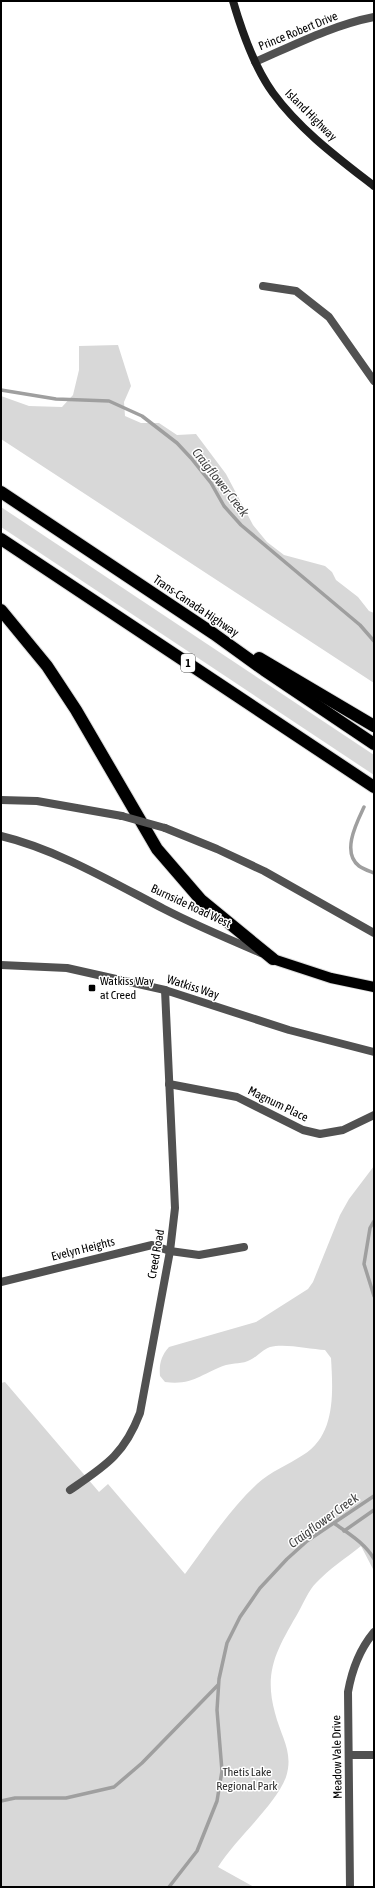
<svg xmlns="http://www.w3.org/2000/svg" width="375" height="1888" font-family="'Asap Condensed',sans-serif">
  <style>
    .green { fill: #d8d8d8 }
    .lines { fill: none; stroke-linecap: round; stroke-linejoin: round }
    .stream { stroke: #9f9f9f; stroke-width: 3.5 }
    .primary-casing { stroke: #dbdbdb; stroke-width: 12 }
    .motorway-casing { stroke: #dbdbdb; stroke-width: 14 }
    .minor { stroke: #515151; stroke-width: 8 }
    .tertiary { stroke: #515151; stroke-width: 8 }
    .secondary { stroke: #1e1e1e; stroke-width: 8 }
    .primary { stroke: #000; stroke-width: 10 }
    .motorway { stroke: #000; stroke-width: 12 }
    .tertiary-bridge { stroke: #515151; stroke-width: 8 }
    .poi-dot { fill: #000; stroke: #fff; stroke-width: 1.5 }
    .labels { text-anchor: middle; stroke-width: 3; stroke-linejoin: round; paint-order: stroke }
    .shield { fill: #fff; stroke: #4c4c4c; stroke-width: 1 }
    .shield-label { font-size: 11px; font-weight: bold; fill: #000 }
    .street-label { font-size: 12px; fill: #000; stroke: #fff }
    .poi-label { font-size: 12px; fill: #000; stroke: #fff; text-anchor: start }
    .park-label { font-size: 12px; fill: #2f2f2f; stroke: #fff }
    .water-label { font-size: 13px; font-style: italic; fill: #404040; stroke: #fff }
  </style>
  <rect width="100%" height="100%" fill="#fff"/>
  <g class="green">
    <polygon points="118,345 131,386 124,402 125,416 141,423 159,423 177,435 196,434 226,474 253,525 267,542 284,555 325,566 332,572 336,580 358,597 369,611 374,613 374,683 1,439 1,396 29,406 62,407 73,395 79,370 79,346"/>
    <polygon points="1,507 374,755 374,775 1,527"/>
    <path d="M374,1166v405l-13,-25c-15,12 -32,23 -45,37 -7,7 -12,19 -17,28 -21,37 -36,59 -24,102 6,24 19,39 11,64 -11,29 -50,61 -68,90l36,20h-253v-504l4,-1 94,110 9,-8 77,90c23,-31 44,-64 72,-90 14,-13 31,-19 46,-29 33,-20 30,-63 28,-97l-6,-8c-15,-1 -41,-7 -55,-3 -8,3 -13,10 -20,13 -7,4 -17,3 -24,5 -24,8 -33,21 -61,17l-5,-6c-1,-12 1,-20 9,-29l87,-25 52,-33 5,-7 27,-67 9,-16z"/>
  </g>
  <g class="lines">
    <g class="stream">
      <polyline points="1,390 56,399 109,401 142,416 177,443 191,458 211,483 224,506 241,525 360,625 374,641"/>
      <path d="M364,807c-7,15 -23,45 -5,59 4,3 10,5 15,7"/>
      <polyline points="374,1221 370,1228 364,1264 374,1296"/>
      <path d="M334,1523c15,11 31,20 40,36"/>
      <polyline points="344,1531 374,1510"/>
      <polyline points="1,1801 15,1798 66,1798 114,1787 142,1763 218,1685"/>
      <polyline points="169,1887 197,1851 217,1801 222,1771 217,1710 219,1679 227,1643 240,1617 260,1588 287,1559 307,1541 374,1496"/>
    </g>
    <defs>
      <polyline id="primary" points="273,959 331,978 374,987"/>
      <g id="motorway">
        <polyline points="1,492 214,634 264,670 374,744"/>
        <polyline points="1,539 374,787"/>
        <polyline points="1,610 47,666 76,710 157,849 201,900 273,959"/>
        <polyline points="259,658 374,726"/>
      </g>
    </defs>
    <use href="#primary" class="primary-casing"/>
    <use href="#motorway" class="motorway-casing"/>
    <g class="minor">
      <path d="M255,62c39,-17 78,-37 119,-45"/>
      <polyline points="263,286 296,291 329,317 374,381"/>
      <polyline points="169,1084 237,1097 303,1130 320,1134 343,1130 374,1115"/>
      <polyline points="1,1282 152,1245 170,1251 199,1255 244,1247"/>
      <path d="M70,1490c35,-24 54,-35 70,-77l30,-162 5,-43 -10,-218 124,40 85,22"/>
      <polyline points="349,1755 374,1755"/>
      <path d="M350,1887l-2,-195c4,-23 11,-42 26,-60"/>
    </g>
    <g class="tertiary">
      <polyline points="1,800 37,801 122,816"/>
      <polyline points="165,828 217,849 264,871 374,933"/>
      <path d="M1,836c55,13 113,47 163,73 31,16 64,30 97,44"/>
      <polyline points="1,965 67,968 165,990"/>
    </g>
    <path class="secondary" d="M233,1c9,31 21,66 40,92 27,37 65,65 101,93"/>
    <use href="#primary" class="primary"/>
    <use href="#motorway" class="motorway"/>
    <polyline class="tertiary-bridge" points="122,816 165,828"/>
  </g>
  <rect class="poi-dot" x="88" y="984" width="8" height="8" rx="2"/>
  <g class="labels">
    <rect class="shield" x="181" y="654" width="14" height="18" rx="3"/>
    <g class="shield-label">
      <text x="188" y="667">1</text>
    </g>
    <g class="street-label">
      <text transform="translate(298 31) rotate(-22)" y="4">Prince Robert Drive</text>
      <text transform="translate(311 115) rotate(45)" y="4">Island Highway</text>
      <text transform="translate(196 606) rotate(34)" y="4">Trans-Canada Highway</text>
      <text transform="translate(191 906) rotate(25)" y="4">Burnside Road West</text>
      <text transform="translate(193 987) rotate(18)" y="4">Watkiss Way</text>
      <text transform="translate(278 1104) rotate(26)" y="4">Magnum Place</text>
      <text transform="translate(83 1249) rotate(-14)" y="4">Evelyn Heights</text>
      <text transform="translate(156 1254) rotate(-80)" y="4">Creed Road</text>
      <text transform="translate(337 1757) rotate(-91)" y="4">Meadow Vale Drive</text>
    </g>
    <g class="poi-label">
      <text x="100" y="985">Watkiss Way<tspan x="100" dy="14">at Creed</tspan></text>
    </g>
    <g class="park-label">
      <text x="247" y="1776">Thetis Lake<tspan x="247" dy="14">Regional Park</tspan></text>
    </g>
    <g class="water-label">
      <text transform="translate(221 482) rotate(52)" y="5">Craigflower Creek</text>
      <text transform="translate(323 1520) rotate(-36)" y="5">Craigflower Creek</text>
    </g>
  </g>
  <rect width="375" height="1888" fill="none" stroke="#000000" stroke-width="4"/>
</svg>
